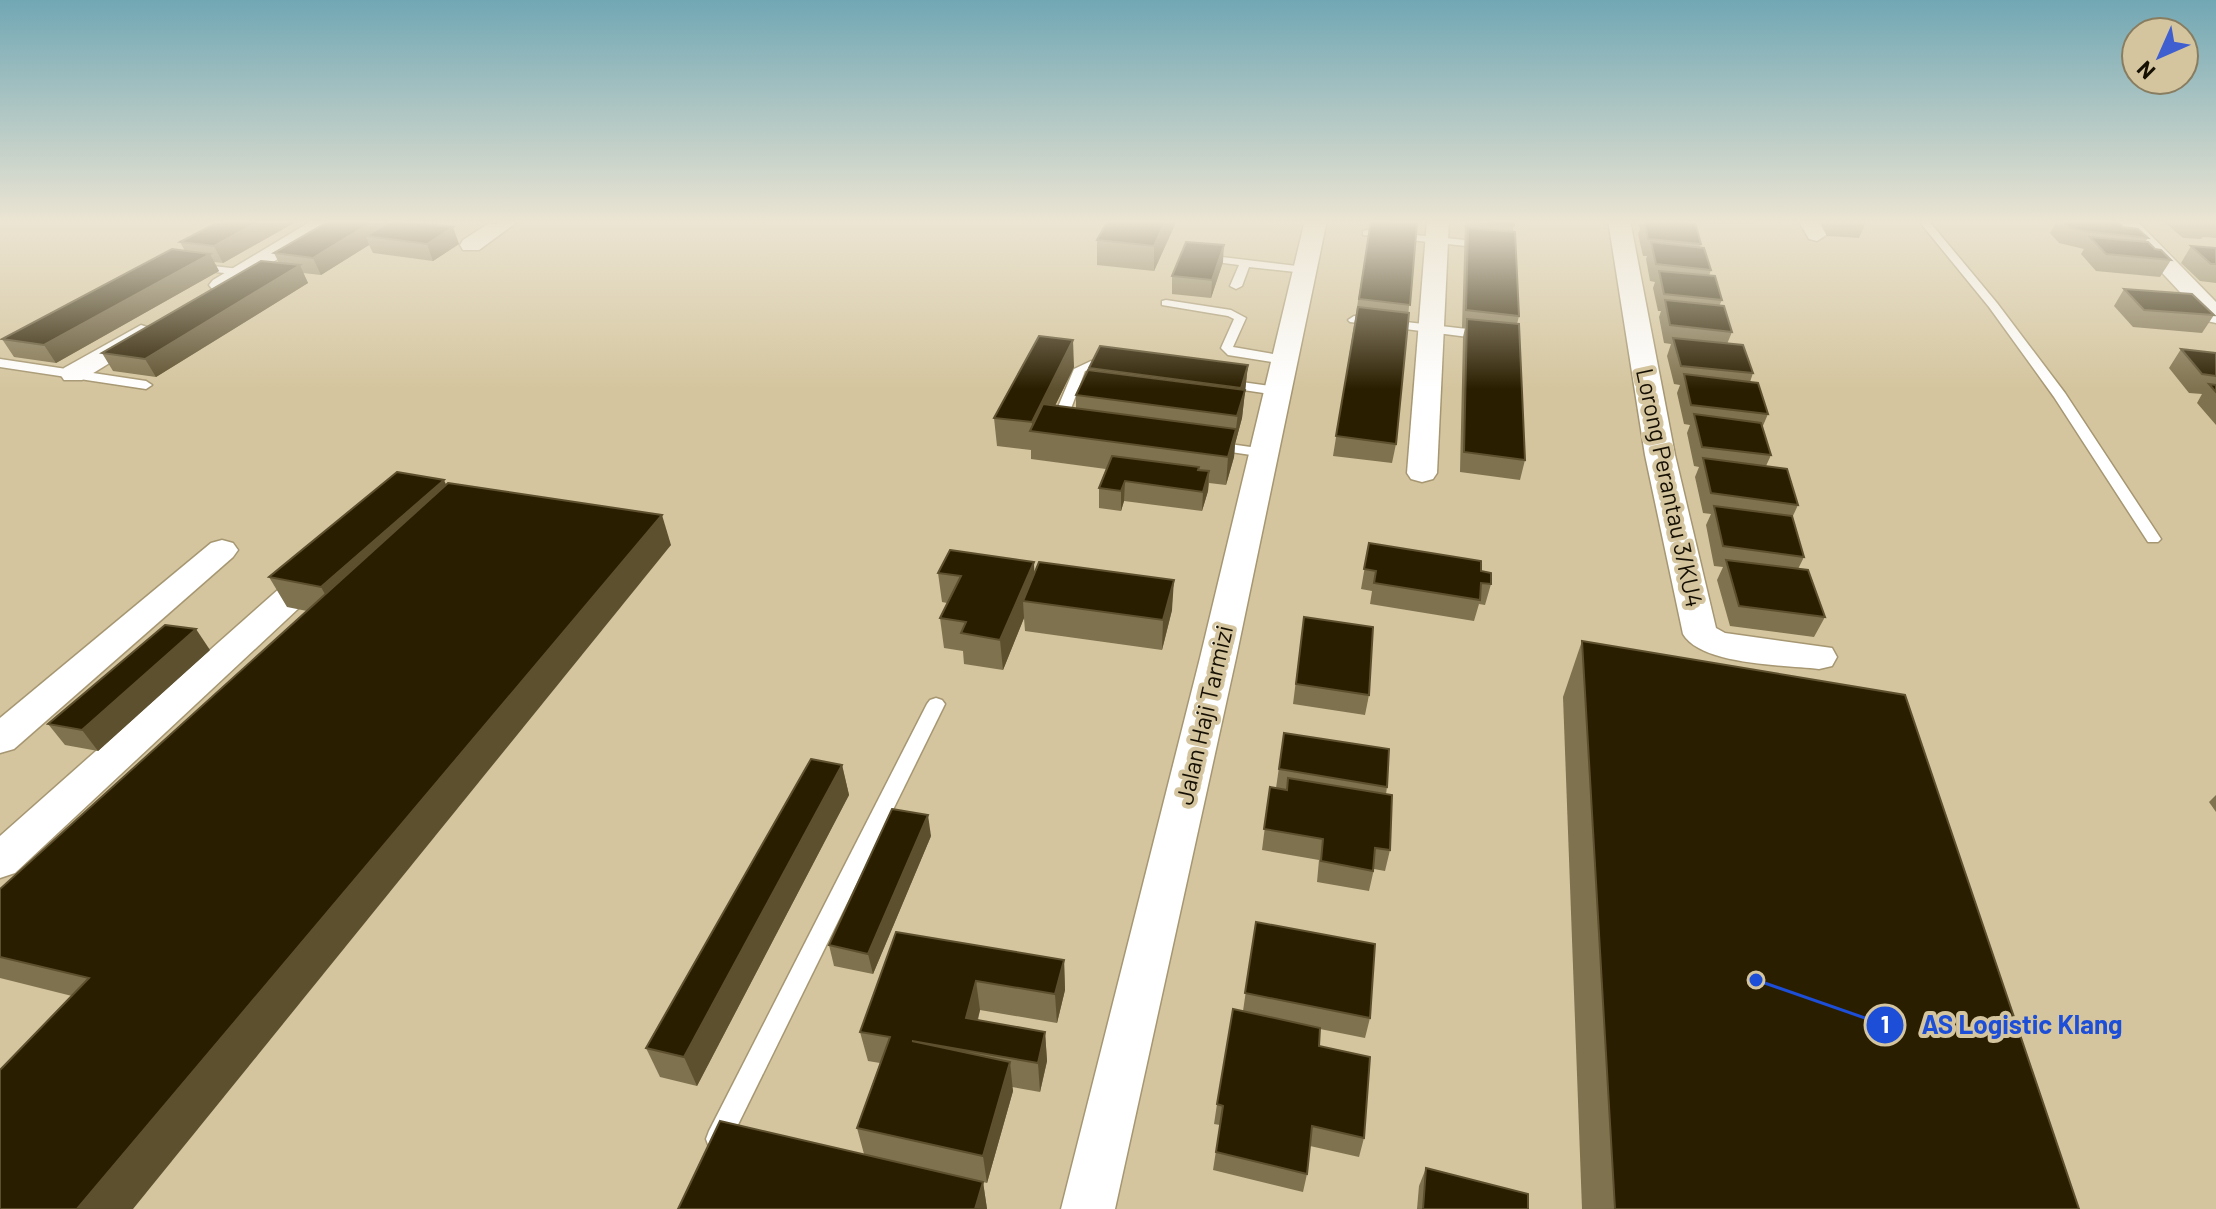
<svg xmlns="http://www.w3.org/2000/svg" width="2216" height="1209" font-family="Barlow,sans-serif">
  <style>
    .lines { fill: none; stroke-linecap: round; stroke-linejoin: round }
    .lane-casing { stroke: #a69772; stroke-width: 3 }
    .street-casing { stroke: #a69772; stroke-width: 3 }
    .lane { fill: #fff; fill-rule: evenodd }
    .street { fill: #fff; fill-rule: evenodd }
    .wall { fill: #7f724f }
    .shaded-wall { fill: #5d502f }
    .building { fill: #2a1e00; stroke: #5d502f; stroke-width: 2 }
    .labels { text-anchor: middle; stroke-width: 8; stroke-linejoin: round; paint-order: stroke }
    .street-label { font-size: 24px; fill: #161004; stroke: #d4c59e }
    .leader { fill: none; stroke: #1d4ed8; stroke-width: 3 }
    .callout-dot { fill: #1d4ed8; stroke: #d4c59e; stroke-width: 3 }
    .mark-label { font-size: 24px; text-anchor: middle; font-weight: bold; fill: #fff }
    .callout-label { font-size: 26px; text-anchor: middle; font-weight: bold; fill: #1d4ed8; stroke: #d4c59e; stroke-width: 8; stroke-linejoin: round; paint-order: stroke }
  </style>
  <rect width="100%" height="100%" fill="#d4c59e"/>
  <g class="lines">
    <defs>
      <g id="lane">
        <polygon points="397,220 417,220 418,221 413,224"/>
        <polygon points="1918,220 1928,220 1997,303 2065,393 2161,539 2158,542 2148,542 2054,397 1989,307"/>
        <polygon points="1367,230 1485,242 1490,245 1485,248 1363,235 1363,231"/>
        <polygon points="1205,255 1305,267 1310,270 1305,273 1249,267 1242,286 1236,289 1230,286 1239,265 1201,260 1201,256"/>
        <polygon points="196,264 248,270 253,273 248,276 192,269 192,265"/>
        <polygon points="1166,300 1231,310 1246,318 1233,347 1285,356 1291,360 1285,364 1228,355 1221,348 1234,319 1228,316 1162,305 1162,301"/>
        <polygon points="1354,316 1484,331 1490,335 1484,339 1350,322 1348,320"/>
        <polygon points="0,359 146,381 152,385 146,389 0,367"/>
        <path d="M1091,361l22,2 6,4c-8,7 -23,0 -34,4l-16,43v4l7,6 -7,4 -12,-6 -2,-8 19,-45z"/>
        <polygon points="1227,380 1278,387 1284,391 1278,395 1223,387 1221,384"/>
        <polygon points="1215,442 1265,449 1272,453 1265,457 1210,449 1208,446"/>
        <polygon points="936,698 942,700 945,704 727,1147 718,1151 709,1147 706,1139 709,1131 927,704 930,700"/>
      </g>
      <g id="street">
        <polygon points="313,220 339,220 229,290 213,290 209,285 213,280"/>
        <polygon points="494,220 520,220 479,250 463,250 460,245 463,240"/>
        <polygon points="1305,220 1327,220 1236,658 1115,1209 1061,1209 1200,658"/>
        <polygon points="1427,220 1449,220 1437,473 1433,479 1422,482 1411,479 1407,473"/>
        <path d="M1608,220h22l45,235 41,173 9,5 107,15 5,9 -5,9 -13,3c-35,-4 -118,-4 -136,-35l-38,-179z"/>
        <polygon points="1798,220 1820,220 1828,234 1817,241 1809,239"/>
        <polygon points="2113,220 2136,220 2216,302 2216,323 2207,321"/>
        <polygon points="141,325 150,328 154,333 150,338 82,380 64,380 60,374 64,368"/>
        <polygon points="222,540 233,543 238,550 233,557 14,749 0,753 0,718 211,543"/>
        <polygon points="319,561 331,564 335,571 331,578 15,873 0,878 0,836 307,564"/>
      </g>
    </defs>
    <use href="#lane" class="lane-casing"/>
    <use href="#street" class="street-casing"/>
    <use href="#lane" class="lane"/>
    <use href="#street" class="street"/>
  </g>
  <g class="wall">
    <polygon points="222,220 299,220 223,263 214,262 219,271 56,363 14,357 2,339 185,251 180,242"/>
    <polygon points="461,220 502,220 496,224"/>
    <polygon points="1177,220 1154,271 1097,265 1097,240"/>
    <polygon points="1371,220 1418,220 1416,233 1396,444 1392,463 1333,456"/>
    <polygon points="1465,220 1514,220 1513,232 1519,316 1517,324 1525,460 1520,480 1460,472 1463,337 1465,328 1462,328"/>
    <polygon points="1637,220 1694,220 1693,222 1701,244 1700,247 1711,270 1709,276 1722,300 1719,306 1732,332 1727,344 1753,373 1750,382 1768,414 1762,428 1771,455 1766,466 1798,505 1792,518 1804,557 1798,569 1825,617 1814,637 1730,626 1717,580 1723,567 1714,566 1706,525 1711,514 1703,513 1695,477 1699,467 1694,466 1687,433 1690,425 1684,424 1677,393 1680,385 1674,384 1667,356 1671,344 1664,343 1659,317 1661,311 1658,311 1653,288 1655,282 1650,281 1646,259 1647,256 1643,256 1638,234 1640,229"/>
    <polygon points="1698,220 1754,220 1753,224 1699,223"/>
    <polygon points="1818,220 1865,220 1866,222 1859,238 1827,236"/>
    <polygon points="2046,220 2116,220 2123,227 2148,238 2145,242 2171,260 2160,277 2096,271 2081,254 2084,249 2059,243 2050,233 2056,223 2050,222"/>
    <polygon points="2162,220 2216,220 2216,238 2203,237 2201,239 2183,238"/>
    <polygon points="405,222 459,244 433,261 373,253 369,245 321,275 303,273 308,283 156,377 113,371 102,353 279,263 274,253"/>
    <polygon points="2191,246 2216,248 2216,283 2200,281 2181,263"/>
    <polygon points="1223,262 1211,298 1172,294 1172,276"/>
    <polygon points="2124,289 2214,315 2202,333 2133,327 2114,306"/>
    <polygon points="2181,349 2216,353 2216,425 2197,403 2202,394 2189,393 2169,368"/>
    <polygon points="1248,365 1242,418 1235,444 1234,457 1226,485 1209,483 1208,491 1202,511 1124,501 1121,511 1099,508 1099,488 1106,469 1031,459 1031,450 997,446 994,418 1074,367 1055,406 1076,408 1076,395 1089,368"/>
    <polygon points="446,485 671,545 72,996 0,978 0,889 307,611 287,607 269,577"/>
    <polygon points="1369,543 1481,571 1491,584 1485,605 1479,604 1474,621 1370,604 1372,591 1361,589"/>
    <polygon points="938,573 1034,574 1172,610 1162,650 1025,631 1024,618 1003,670 964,664 963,651 944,648 940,618 947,603 942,602"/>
    <polygon points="1304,617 1369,695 1365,715 1293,704"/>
    <polygon points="1582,641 2079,1209 1582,1209 1563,697"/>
    <polygon points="210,650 98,751 65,745 48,724"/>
    <polygon points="1284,733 1387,787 1386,794 1390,850 1385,871 1374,869 1369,891 1317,882 1319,860 1262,850 1270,787 1276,788"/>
    <polygon points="842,765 849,795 697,1086 660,1077 646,1048"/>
    <polygon points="2216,795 2216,812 2209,802"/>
    <polygon points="931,836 873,974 834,966 829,945"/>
    <polygon points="1256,922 1370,1018 1365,1038 1320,1029 1319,1046 1364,1138 1359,1157 1310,1146 1307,1174 1303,1192 1213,1170 1220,1125 1214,1124 1217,1104 1243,1011"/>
    <polygon points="896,932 1064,960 1065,990 1057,1023 980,1010 978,1020 1045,1032 1047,1061 1040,1092 1012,1087 1013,1091 987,1183 983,1182 987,1209 678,1209 864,1154 857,1128 880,1063 868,1061 860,1032"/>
    <polygon points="1426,1168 1528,1209 1417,1209 1419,1186"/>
  </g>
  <g class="shaded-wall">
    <polygon points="262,220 299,220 223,263 214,246"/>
    <polygon points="375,220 405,220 405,222 366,236 369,245 321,275 313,258"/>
    <polygon points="1166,220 1177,220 1154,271 1154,246"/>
    <polygon points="453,227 459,244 433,261 427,244"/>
    <polygon points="1224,245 1223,262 1211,298 1212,280"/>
    <polygon points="210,254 219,271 56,363 44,345"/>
    <polygon points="300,265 308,283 156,377 145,359"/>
    <polygon points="1073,340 1074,367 1042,432 1033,431 1032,422"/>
    <polygon points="1248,365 1242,418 1235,444 1234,457 1226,485 1228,457 1236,429 1241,388"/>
    <polygon points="1209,471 1208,491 1202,511 1203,492"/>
    <polygon points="444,480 457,509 338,617 321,587"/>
    <polygon points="1125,481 1124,501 1121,511 1121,491"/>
    <polygon points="662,515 671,545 133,1209 77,1209"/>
    <polygon points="1034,562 1035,592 1023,601 1024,618 1003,670 1000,640"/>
    <polygon points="1174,580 1172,610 1162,650 1163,620"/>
    <polygon points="196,629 210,650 98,751 82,730"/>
    <polygon points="842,765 849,795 697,1086 684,1057"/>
    <polygon points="928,815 931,836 873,974 868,954"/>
    <polygon points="1064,960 1065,990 1057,1023 1055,994"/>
    <polygon points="976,981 980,1010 970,1047 966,1018"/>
    <polygon points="1045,1032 1047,1061 1040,1092 1038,1063"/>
    <polygon points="1010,1062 1013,1091 987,1183 983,1156"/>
    <polygon points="983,1182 987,1209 975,1209"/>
  </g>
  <g class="building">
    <polygon points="222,220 262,220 214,246 180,242"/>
    <polygon points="331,220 375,220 313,258 274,253"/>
    <polygon points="393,220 453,227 427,244 366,236"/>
    <polygon points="1108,220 1166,220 1154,246 1097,240"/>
    <polygon points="1371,220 1417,223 1410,305 1359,299"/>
    <polygon points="1468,220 1514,220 1514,226 1468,221"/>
    <polygon points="1644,220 1674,220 1695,222 1701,244 1648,239"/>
    <polygon points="2062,220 2116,220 2123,227 2138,229 2148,238 2083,231 2068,227"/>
    <polygon points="2192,220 2216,220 2216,221 2210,221 2212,222"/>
    <polygon points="1468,228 1515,232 1519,316 1466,310"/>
    <polygon points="2090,237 2148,242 2155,249 2161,250 2171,260 2106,254"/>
    <polygon points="1186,242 1224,245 1212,280 1172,276"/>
    <polygon points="1651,242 1704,248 1711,270 1656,264"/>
    <polygon points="2191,246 2216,248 2216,264 2211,264"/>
    <polygon points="172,249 210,254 44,345 2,339"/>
    <polygon points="261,261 300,265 145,359 102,353"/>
    <polygon points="1659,271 1715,276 1722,300 1664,294"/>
    <polygon points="2124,289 2192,294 2214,315 2144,310"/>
    <polygon points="1665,300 1724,306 1732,332 1670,325"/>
    <polygon points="1358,307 1409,313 1396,444 1336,436"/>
    <polygon points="1467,319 1519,324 1525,460 1464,452"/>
    <polygon points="1039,336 1073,340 1032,422 994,418"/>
    <polygon points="1673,338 1743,345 1753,373 1681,366"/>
    <polygon points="1100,346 1248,365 1241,388 1089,368"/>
    <polygon points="2181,349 2216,353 2216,376 2202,374"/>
    <polygon points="1088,370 1245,390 1237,416 1076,395"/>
    <polygon points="1684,374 1758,383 1768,414 1691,405"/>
    <polygon points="2209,384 2216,385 2216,392"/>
    <polygon points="1043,404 1236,429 1228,457 1030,431"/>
    <polygon points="1694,414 1761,423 1771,455 1702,447"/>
    <polygon points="1112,456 1199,467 1198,470 1209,471 1203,492 1125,481 1121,491 1099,488"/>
    <polygon points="1703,458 1787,469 1798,505 1711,493"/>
    <polygon points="397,472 444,480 321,587 269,577"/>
    <polygon points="448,483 662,515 77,1209 0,1209 0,1070 89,978 0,957 0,889"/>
    <polygon points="1714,506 1792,516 1804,557 1723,546"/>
    <polygon points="1369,543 1481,561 1481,571 1491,573 1491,584 1481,583 1480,600 1374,583 1376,571 1364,569"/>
    <polygon points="950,550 1034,562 1000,640 961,633 966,622 940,618 961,576 938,573"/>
    <polygon points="1726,560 1808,570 1825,617 1739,606"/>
    <polygon points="1039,562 1174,580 1163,620 1023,601"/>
    <polygon points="1304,617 1373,627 1369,695 1296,684"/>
    <polygon points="165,625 196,629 82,730 48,724"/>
    <polygon points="1582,641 1905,695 2079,1209 1615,1209"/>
    <polygon points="1284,733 1389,749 1387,787 1279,769"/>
    <polygon points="811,759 842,765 684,1057 646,1048"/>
    <polygon points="1288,778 1392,795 1390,850 1375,848 1373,871 1321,861 1323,839 1264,829 1270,787 1287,790"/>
    <polygon points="892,809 928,815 868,954 829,945"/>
    <polygon points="1256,922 1375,944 1370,1018 1245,993"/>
    <polygon points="896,932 1064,960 1055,994 976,981 966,1018 1045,1032 1038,1063 912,1041 1010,1062 983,1156 857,1128 890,1037 860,1032"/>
    <polygon points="1233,1009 1320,1028 1319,1046 1370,1057 1364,1138 1312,1126 1307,1174 1216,1152 1223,1106 1217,1104"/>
    <polygon points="720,1121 983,1182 975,1209 678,1209"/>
    <polygon points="1426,1168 1528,1194 1528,1209 1423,1209"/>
  </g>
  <linearGradient id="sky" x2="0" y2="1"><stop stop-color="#71a7b4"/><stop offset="0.57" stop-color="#ece5d3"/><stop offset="1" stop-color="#ece5d3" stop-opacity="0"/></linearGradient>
  <rect width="2216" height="389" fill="url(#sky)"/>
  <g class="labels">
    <g class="street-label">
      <text transform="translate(1669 488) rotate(78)" y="8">Lorong Perantau 3/KU4</text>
      <text transform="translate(1205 715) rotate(-77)" y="8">Jalan Haji Tarmizi</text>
    </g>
  </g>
  <path class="leader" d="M1756 980L1885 1025"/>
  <g class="callout-dot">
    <circle cx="1756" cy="980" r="8"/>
    <circle cx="1885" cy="1025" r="20"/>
  </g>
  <g class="mark-label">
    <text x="1885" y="1033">1</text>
  </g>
  <g class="callout-label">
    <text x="2022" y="1034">AS Logistic Klang</text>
  </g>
  <g transform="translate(2160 56) rotate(225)"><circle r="38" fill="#d4c59e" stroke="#887d60" stroke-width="2"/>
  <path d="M0-6L14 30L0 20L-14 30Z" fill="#3f5ed0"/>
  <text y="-12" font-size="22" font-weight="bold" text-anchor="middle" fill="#161004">N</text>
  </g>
</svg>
